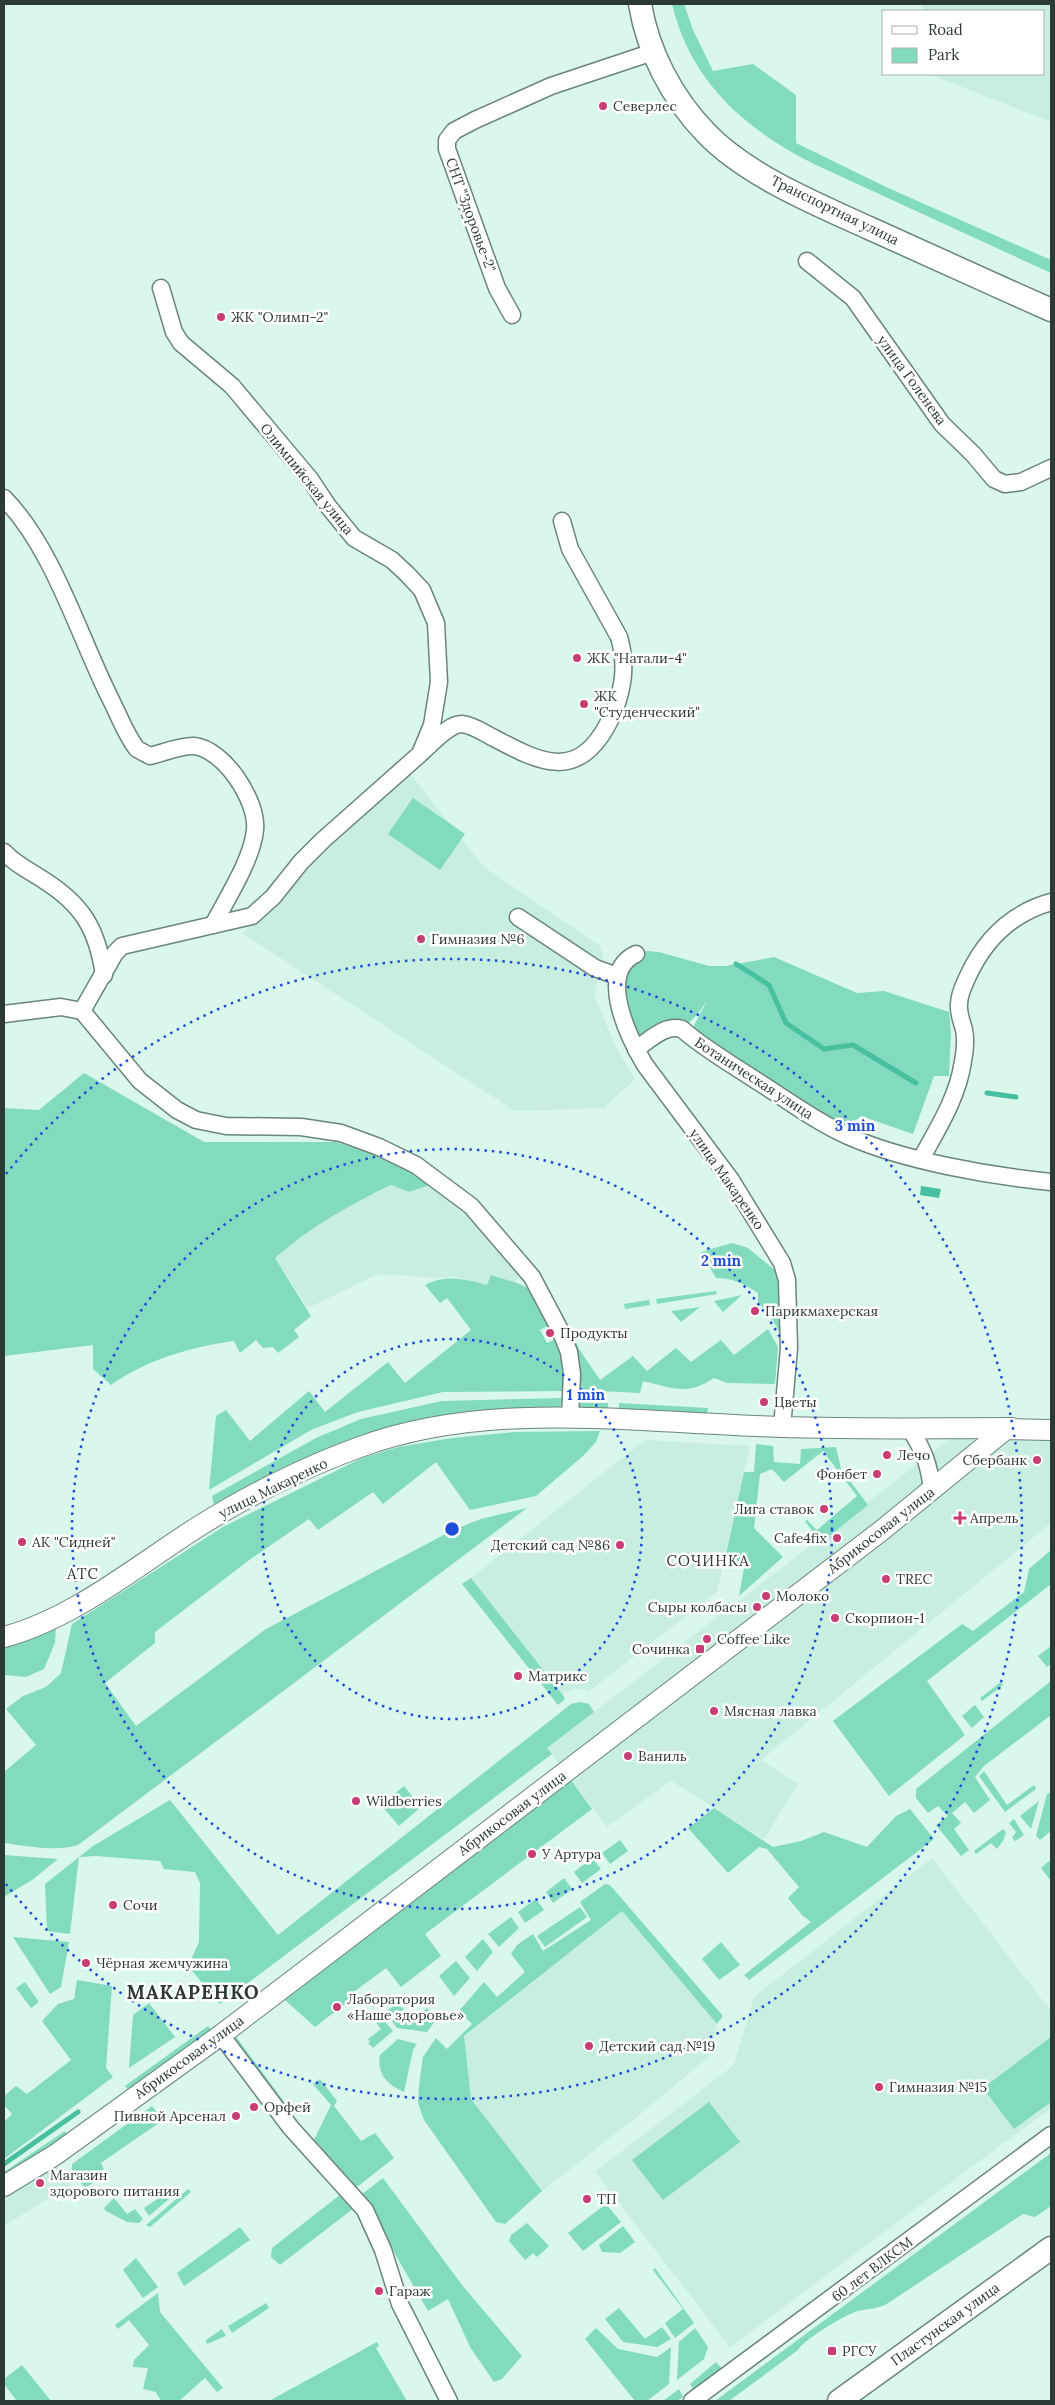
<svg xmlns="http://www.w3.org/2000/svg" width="1055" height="2405" font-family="Lora,serif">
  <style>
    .built { fill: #c8eee0 }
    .green { fill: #82dabf }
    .water { fill: #48c0a0 }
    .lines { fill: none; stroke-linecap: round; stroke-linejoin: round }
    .stream { stroke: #48c0a0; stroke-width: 5 }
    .minor-casing { stroke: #6b857c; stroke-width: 19 }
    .tertiary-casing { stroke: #6b857c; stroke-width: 22 }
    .secondary-casing { stroke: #6b857c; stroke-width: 25 }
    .minor { stroke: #fff; stroke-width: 16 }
    .tertiary { stroke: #fff; stroke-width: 20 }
    .secondary { stroke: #fff; stroke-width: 22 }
    .ring { fill: none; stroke: #1d4ed8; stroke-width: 2.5; stroke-dasharray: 2.5 5 }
    .poi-dot { fill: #c73d74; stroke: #fff; stroke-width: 2 }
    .labels { text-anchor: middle; stroke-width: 5; stroke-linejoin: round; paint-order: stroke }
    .poi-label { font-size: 14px; fill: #2d3935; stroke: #fff; text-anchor: start }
    .street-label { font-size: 14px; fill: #2d3935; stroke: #fff }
    .neighbourhood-label { font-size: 15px; letter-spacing: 1px; fill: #2d3935; stroke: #fff }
    .district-label { font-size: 19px; font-weight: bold; letter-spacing: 1px; fill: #2d3935; stroke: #fff }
    .centre { fill: #1d4ed8; stroke: #fff; stroke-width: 2.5 }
    .ring-label { font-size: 15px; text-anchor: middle; font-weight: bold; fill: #1d4ed8; stroke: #fff; stroke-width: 5; stroke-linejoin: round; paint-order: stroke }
  </style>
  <rect width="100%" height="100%" fill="#daf7ec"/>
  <g class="built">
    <polygon points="922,4 1051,4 1051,122 929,74 1044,74 1044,11 923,11"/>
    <polygon points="411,775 484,867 600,946 603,957 594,995 616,1047 635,1079 604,1108 515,1111 242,933 288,892 348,825"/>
    <polygon points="436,1183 523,1269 509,1291 455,1277 438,1278 378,1274 308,1308 275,1258 297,1238 352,1204 392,1185 409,1192"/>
    <polygon points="955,1435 1048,1438 1051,1442 1051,1523 761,1760 798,1784 764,1839 671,1781 607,1827 547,1748"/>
    <polygon points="645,1440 750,1446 717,1592 589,1691 575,1688 562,1694 471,1578"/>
    <polygon points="932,1858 1051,2011 1051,2108 730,2347 595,2172 734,2065 754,1997"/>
    <polygon points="622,1911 717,2024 711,2055 633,2120 542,2191 471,2099 464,2037"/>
    <polygon points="54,2162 71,2184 7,2224 4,2225 4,2193"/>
  </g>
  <g class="green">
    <path d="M672,4h12l9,26 20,41 40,-7 43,31v48l90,44 165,73v13l-235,-108c-70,-35 -125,-82 -144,-161z"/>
    <polygon points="413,798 465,834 440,870 388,834"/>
    <polygon points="647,951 659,952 709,966 726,966 774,957 857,993 884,991 949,1012 951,1032 949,1076 934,1076 913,1134 861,1116 850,1125 846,1135 689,1035 707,1001 697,1015 682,1029 636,1049 620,966 636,954"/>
    <path d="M84,1073l120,69h132l38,13 62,28 -27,9 -18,-7c-42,20 -81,42 -116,73l36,58 -17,14 5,7 -21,16 -5,-6 -10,1 -7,-8 -16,13 -6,-12c-43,6 -86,18 -123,44l-18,-16v-24l-89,11v-248l35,2z"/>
    <path d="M732,1243l16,5 39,32 2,68 -17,-29 -14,-17v-9c-14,-9 -25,-15 -42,-15l-15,-26z"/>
    <path d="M491,1275l29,9 16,9 15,31 -11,6 7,13 11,-5 6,16 1,37 -122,1 -85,20 -47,18 -102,60 7,-74 10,-6 24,31 59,-50 16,21 63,-50 17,21 66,-53 -24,-32 -7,5 -15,-18c22,-11 39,-6 62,0z"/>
    <polygon points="716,1291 717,1294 657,1304 656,1299"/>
    <polygon points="742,1295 723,1312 714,1301"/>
    <polygon points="649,1300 650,1305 625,1309 624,1304"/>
    <polygon points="700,1307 681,1322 671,1311"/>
    <path d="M768,1329l10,18 -3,37 -48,-1 -13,-5c-27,18 -41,10 -71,3l-3,12 -62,-3 -11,-59 4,-1 8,19 21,31 33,-24 14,15 29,-23 15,14 30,-22 13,15z"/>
    <polygon points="562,1398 560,1408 433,1417 356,1439 220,1509 214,1505 212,1496 316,1438 361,1419 442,1401"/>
    <polygon points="576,1402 608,1403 608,1411 577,1410"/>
    <polygon points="619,1403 708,1408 706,1418 619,1411"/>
    <path d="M600,1431l-4,11 -13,14 -47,40 -66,14 -34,-48 -53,42 -10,-12 -55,38 -9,-11 -57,39 -97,74v11l-50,40 31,43 130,-97 187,-99 28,-11 46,-11 -449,337c-23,7 -51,1 -74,-2v-71l32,-27 -30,-36 17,-13 23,-9 15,-14 11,-49 151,-97 139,-69 36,-11 54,-9 63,-6z"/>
    <polygon points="756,1444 773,1446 774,1462 800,1464 801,1449 836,1447 841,1469 868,1505 817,1546 809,1535 813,1532 805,1521 807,1520 817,1530 857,1496 823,1451 784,1482 772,1469 760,1474 754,1528 783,1557 739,1596 745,1562 725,1559 744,1472 754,1472"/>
    <polygon points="1051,1550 1051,1584 927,1681 965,1735 889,1796 833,1721 962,1624 973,1631 1024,1592 1029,1569"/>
    <polygon points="471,1578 562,1694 565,1699 558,1705 462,1584"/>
    <polygon points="56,1627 55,1643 44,1669 26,1677 4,1675 4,1647"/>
    <polygon points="1051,1646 1051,1664 1047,1667 1038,1656"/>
    <polygon points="1051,1681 1051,1715 984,1766 975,1777 990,1800 974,1813 965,1802 952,1813 961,1823 954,1829 969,1850 961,1856 936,1825 948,1816 938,1806 928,1813 916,1798 916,1789"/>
    <polygon points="1001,1682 1003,1685 982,1701 980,1698"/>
    <polygon points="580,1702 589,1704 594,1712 547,1748 552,1754 220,2004 188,1966 199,1942 200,1883 195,1872 164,1869 160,1861 96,1856 79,1857 70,1934 47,1931 45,1884 93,1846 170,1800 278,1935 571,1704"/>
    <polygon points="975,1705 984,1717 972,1728 962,1716"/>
    <polygon points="984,1771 1007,1805 1034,1785 1036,1789 1005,1812 979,1776"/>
    <polygon points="571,1780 592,1809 425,1934 441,1956 401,1987 386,1968 351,1994 353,1998 315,2027 285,2000"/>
    <polygon points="404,1786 421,1807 399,1826 381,1805"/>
    <polygon points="1051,1792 1051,1831 1040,1840 1036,1836 1047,1794"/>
    <polygon points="1039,1801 1031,1829 1020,1816"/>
    <polygon points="714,1808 773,1847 801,1841 824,1832 867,1847 896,1816 910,1809 934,1839 749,1980 744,1975 811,1922 802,1915 788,1898 799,1887 767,1849 759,1847 728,1873 688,1828"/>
    <polygon points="1014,1819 1024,1835 1015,1841 1012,1838 1016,1832 1009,1823"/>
    <polygon points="1003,1829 1006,1832 1003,1841 997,1849 991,1843 976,1854 974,1851"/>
    <polygon points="620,1840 628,1851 610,1864 602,1853"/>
    <polygon points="4,1855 58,1859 32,1880 4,1897"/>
    <polygon points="592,1858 601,1869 582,1883 574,1872"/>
    <polygon points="1049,1861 1051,1864 1051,1881 1041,1868"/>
    <polygon points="564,1878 572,1889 553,1903 546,1892"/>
    <polygon points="605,1884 610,1885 723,2016 717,2024 622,1911 464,2036 471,2099 542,2191 505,2224 496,2222 424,2120 418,2103 419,2085 423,2057 436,2038 447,2049 472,2024 459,2011 484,1982 497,1997 525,1972 511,1954 517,1945 533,1934 543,1951 591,1920 580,1902"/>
    <polygon points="536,1899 544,1910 525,1923 518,1912"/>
    <polygon points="580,1907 587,1917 545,1947 537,1936"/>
    <polygon points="511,1917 519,1928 499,1947 488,1934"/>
    <polygon points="13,1937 69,1942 61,1987 50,1994"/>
    <polygon points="483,1939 493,1952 477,1971 465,1957"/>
    <polygon points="721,1942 740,1965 719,1980 702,1959"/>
    <polygon points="456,1961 470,1978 454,1996 439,1976"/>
    <polygon points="77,1980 112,1986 106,2068 113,2077 4,2159 4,2122 12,2114 4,2105 4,2096 16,2086 27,2094 71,2060 42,2021 58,2004 74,1999"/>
    <polygon points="25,1982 39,2002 31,2008 16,1988"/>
    <polygon points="149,2003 175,2037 129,2068 133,2015"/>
    <polygon points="398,2003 413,2020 427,2008 436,2020 427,2032 397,2028 385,2012"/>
    <polygon points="377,2018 379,2021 382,2018 393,2031 373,2048 368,2043 370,2042 368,2039 381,2029 375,2021"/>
    <polygon points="208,2026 215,2033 131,2094 125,2086"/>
    <polygon points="234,2034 293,2114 288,2118 229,2037"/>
    <polygon points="1051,2037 1051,2102 1014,2129 983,2088"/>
    <path d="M398,2039l19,5 -4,6 -9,42c-17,-8 -27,-17 -24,-37z"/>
    <polygon points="320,2079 337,2101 334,2106 361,2141 375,2133 394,2158 353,2190 312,2144 331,2105 313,2084"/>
    <polygon points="709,2102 740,2142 663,2200 632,2160"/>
    <polygon points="152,2106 163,2120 101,2163 104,2169 91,2178 94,2182 85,2188 72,2171 72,2164"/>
    <polygon points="65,2131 68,2138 4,2180 4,2172"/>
    <path d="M1051,2153v53l-16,11 -12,-3 -138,91c-10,4 -18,4 -27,6 -12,3 -55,29 -60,39l-69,51h-14z"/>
    <polygon points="383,2178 462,2285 522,2356 502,2379 494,2382 470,2347 448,2299 428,2311 361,2195"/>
    <polygon points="171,2187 176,2193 149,2216 144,2208 162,2196"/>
    <polygon points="188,2189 191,2192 150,2227 146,2225"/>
    <polygon points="341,2194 354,2208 280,2265 271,2257 272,2248"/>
    <polygon points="114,2198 127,2214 135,2209 143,2219 139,2223 127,2222 106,2211 104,2208"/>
    <polygon points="606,2204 621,2222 583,2251 568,2233"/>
    <polygon points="527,2223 549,2246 537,2257 533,2253 525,2260 509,2241 511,2235"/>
    <polygon points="623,2226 635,2242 620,2253 602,2252 599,2245"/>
    <polygon points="240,2227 250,2240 184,2286 177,2273"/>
    <polygon points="136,2258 158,2287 143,2298 123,2270"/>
    <polygon points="655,2268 694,2323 675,2338 665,2323 683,2309 653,2270"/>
    <polygon points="158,2293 160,2312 223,2388 217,2392 205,2378 179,2401 161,2401 156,2392 143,2389 148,2368 133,2367 134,2360 149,2345 129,2320 118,2329 115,2325"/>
    <polygon points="266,2303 269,2308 232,2333 228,2326"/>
    <polygon points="619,2308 645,2339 662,2327 671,2339 657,2347 623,2342 605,2319"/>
    <polygon points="596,2328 618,2349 657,2357 671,2347 669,2384 647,2401 635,2401 585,2339"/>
    <polygon points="695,2328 708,2347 704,2359 677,2380 679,2342"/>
    <polygon points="222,2329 226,2336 207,2344 206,2340"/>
    <polygon points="377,2342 379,2346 376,2348 407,2401 269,2401"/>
    <polygon points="716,2362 723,2370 695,2392 690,2384"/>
    <polygon points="22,2365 51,2401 17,2401 4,2384 4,2379"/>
    <polygon points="679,2389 683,2397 677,2401 663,2401"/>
  </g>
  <polygon class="water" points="921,1186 941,1189 939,1198 920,1195"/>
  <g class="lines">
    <g class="stream">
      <polyline points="736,964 769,985 786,1023 824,1049 853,1045 916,1083"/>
      <polyline points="987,1093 1016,1097"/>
      <polyline points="4,2164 78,2112"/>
    </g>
    <defs>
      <g id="minor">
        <polyline points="807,261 853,298 942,424 973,454 994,479 1005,484 1021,482 1051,468"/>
        <polyline points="512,315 497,288 447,149 447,140 454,131 475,120 551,86 653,52"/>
        <path d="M4,498c50,51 75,139 108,204 8,16 14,33 25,47l13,7c13,-3 31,-11 44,-10 30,3 64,55 61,84 -3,30 -28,68 -42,95"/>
        <path d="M422,752c10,-8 26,-28 40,-28 11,1 22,9 32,14 47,25 84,44 115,-16 14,-28 19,-55 10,-85l-49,-88 -8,-28"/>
        <path d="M4,852c11,12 24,18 38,27 40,25 55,49 62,96"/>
        <polyline points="518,917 595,968 617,976"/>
        <path d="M636,954c-40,18 -7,84 9,111l86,115 51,83 5,17 2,68 -7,79"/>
        <polyline points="82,1011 140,1081 177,1110 196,1120 226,1126 301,1127 341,1133 379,1147 416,1165 471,1206 532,1277 560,1330 569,1352 572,1374 570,1418"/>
        <polyline points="4,1014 61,1007 82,1011 115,953 122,946 252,916 273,897 301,862 323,840 420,754 432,725 439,682 436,623 422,590 407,574 392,560 354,538 328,506 310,479 232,386 181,343 174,332 161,288"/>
        <path d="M636,1049c14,-9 29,-25 46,-20 21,19 51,36 75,52 29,18 59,41 91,55 56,25 142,40 203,46"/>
        <path d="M921,1159c17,-31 37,-62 42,-98 2,-10 3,-21 1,-31 -2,-9 -6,-16 -5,-26 0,-10 5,-19 9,-28 17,-37 44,-63 83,-74"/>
        <path d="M909,1428c15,22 20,36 23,62"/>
        <polyline points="221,2035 291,2128 365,2210 383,2250 400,2304 449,2401"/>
        <polyline points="692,2401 1051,2135"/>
      </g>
      <g id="tertiary">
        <path d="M4,1637c68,-18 130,-69 189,-107 50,-32 111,-63 167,-83 125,-46 265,-26 396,-21 85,4 171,2 256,2"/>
        <polyline points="4,2186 55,2155 221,2035 881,1531 1006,1429 1051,1430"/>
      </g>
      <g id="secondary">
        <path d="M640,4c8,48 32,94 66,129 40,42 110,71 163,95 60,27 121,55 182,82"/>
        <polyline points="839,2401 1051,2248"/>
      </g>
    </defs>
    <use href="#minor" class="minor-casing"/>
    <use href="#tertiary" class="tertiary-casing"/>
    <use href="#secondary" class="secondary-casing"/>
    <use href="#minor" class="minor"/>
    <use href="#tertiary" class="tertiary"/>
    <use href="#secondary" class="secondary"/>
  </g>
  <g class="ring">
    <circle cx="452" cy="1529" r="190"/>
    <circle cx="452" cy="1529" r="380"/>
    <path d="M6 1174A570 570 0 1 1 6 1884"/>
  </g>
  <g class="poi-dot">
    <circle cx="603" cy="106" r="5"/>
    <circle cx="221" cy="317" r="5"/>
    <circle cx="577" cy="658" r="5"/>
    <circle cx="584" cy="704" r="5"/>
    <circle cx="421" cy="939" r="5"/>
    <circle cx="755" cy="1311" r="5"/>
    <circle cx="550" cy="1333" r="5"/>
    <circle cx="764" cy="1402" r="5"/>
    <circle cx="887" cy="1455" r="5"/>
    <circle cx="1037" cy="1460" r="5"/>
    <circle cx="877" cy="1474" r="5"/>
    <circle cx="824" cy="1509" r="5"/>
    <path d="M957.5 1510.5h5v5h5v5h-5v5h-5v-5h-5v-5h5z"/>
    <circle cx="837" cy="1538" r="5"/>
    <circle cx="22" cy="1542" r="5"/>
    <circle cx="620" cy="1545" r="5"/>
    <circle cx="886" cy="1579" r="5"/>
    <circle cx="766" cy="1596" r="5"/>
    <circle cx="757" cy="1607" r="5"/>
    <circle cx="835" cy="1618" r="5"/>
    <circle cx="707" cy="1639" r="5"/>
    <rect x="695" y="1644" width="10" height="10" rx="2.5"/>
    <circle cx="518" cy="1676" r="5"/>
    <circle cx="714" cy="1711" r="5"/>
    <circle cx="628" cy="1756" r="5"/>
    <circle cx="356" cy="1801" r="5"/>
    <circle cx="532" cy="1854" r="5"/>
    <circle cx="113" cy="1905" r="5"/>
    <circle cx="86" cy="1963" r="5"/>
    <circle cx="337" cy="2007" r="5"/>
    <circle cx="589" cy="2046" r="5"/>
    <circle cx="879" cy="2087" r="5"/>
    <circle cx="254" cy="2107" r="5"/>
    <circle cx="236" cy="2116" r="5"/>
    <circle cx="40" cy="2183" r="5"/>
    <circle cx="587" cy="2199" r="5"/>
    <circle cx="379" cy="2291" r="5"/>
    <rect x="827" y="2346" width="10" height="10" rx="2.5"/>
  </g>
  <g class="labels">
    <g class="poi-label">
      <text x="613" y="111">Северлес</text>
      <text x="231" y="322">ЖК "Олимп-2"</text>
      <text x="587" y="663">ЖК "Натали-4"</text>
      <text x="594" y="701">ЖК<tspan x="594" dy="16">"Студенческий"</tspan></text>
      <text x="431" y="944">Гимназия №6</text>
      <text x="765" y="1316">Парикмахерская</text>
      <text x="560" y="1338">Продукты</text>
      <text x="774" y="1407">Цветы</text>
      <text x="897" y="1460">Лечо</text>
      <text x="1027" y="1465" text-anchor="end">Сбербанк</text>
      <text x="867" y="1479" text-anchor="end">Фонбет</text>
      <text x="814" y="1514" text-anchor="end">Лига ставок</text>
      <text x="970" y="1523">Апрель</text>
      <text x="827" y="1543" text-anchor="end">Cafe4fix</text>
      <text x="32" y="1547">АК "Сидней"</text>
      <text x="610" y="1550" text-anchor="end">Детский сад №86</text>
      <text x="896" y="1584">TREC</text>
      <text x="776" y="1601">Молоко</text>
      <text x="747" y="1612" text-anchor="end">Сыры колбасы</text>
      <text x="845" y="1623">Скорпион-1</text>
      <text x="717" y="1644">Coffee Like</text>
      <text x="690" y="1654" text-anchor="end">Сочинка</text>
      <text x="528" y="1681">Матрикс</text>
      <text x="724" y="1716">Мясная лавка</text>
      <text x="638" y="1761">Ваниль</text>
      <text x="366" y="1806">Wildberries</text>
      <text x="542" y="1859">У Артура</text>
      <text x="123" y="1910">Сочи</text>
      <text x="96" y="1968">Чёрная жемчужина</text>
      <text x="347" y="2004">Лаборатория<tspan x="347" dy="16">«Наше здоровье»</tspan></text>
      <text x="599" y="2051">Детский сад №19</text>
      <text x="889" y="2092">Гимназия №15</text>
      <text x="264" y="2112">Орфей</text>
      <text x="226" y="2121" text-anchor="end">Пивной Арсенал</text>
      <text x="50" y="2180">Магазин<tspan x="50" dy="16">здорового питания</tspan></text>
      <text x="597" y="2204">ТП</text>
      <text x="389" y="2296">Гараж</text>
      <text x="842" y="2356">РГСУ</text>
    </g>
    <g class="street-label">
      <text transform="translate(835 210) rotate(26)" y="5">Транспортная улица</text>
      <text transform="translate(471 215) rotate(70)" y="5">СНТ "Здоровье-2"</text>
      <text transform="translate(912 380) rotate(54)" y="5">улица Голенева</text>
      <text transform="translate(307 479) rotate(51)" y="5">Олимпийская улица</text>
      <text transform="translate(754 1078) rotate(33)" y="5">Ботаническая улица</text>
      <text transform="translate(727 1179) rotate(55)" y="5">улица Макаренко</text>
      <text transform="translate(273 1488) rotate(-26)" y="5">улица Макаренко</text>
      <text transform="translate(881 1530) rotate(-38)" y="5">Абрикосовая улица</text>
      <text transform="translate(512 1813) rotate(-37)" y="5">Абрикосовая улица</text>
      <text transform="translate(189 2057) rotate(-36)" y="5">Абрикосовая улица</text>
      <text transform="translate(872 2269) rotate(-37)" y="5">60 лет ВЛКСМ</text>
      <text transform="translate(945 2324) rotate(-36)" y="5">Пластунская улица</text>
    </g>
    <g class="neighbourhood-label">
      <text x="708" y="1566">СОЧИНКА</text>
      <text x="83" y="1579">АТС</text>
    </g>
    <g class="district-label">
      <text x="193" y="1999">МАКАРЕНКО</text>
    </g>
  </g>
  <circle cx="452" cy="1529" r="8" class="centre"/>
  <g class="ring-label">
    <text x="855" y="1131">3 min</text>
    <text x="721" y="1266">2 min</text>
    <text x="586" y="1400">1 min</text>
  </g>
  <rect width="1055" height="2405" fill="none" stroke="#2d3935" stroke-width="10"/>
  <rect x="882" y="10" width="162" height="65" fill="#ffffff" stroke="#abb0ae"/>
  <rect x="892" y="26" width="25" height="8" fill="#ffffff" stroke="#abb0ae"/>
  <text x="928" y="35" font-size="15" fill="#2d3935">Road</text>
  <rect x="892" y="48" width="25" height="15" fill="#82dabf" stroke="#abb0ae"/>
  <text x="928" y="60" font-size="15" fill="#2d3935">Park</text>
</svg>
